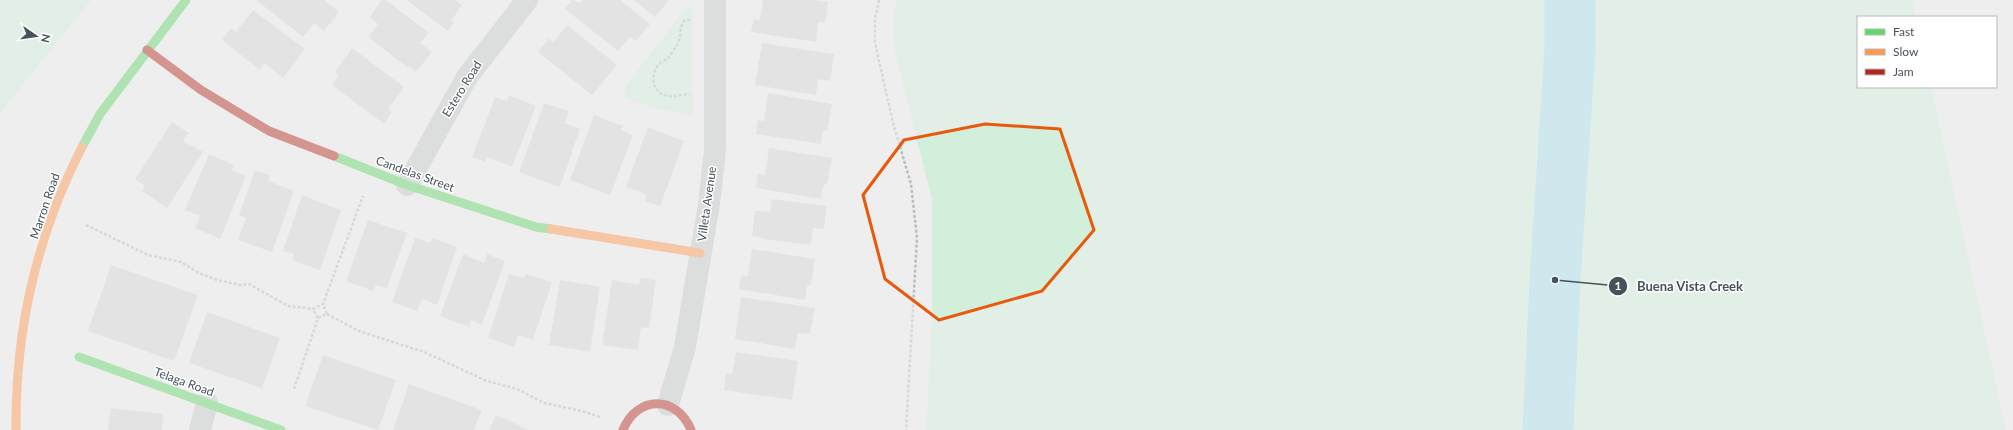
<svg xmlns="http://www.w3.org/2000/svg" width="2013" height="430" font-family="Lato,sans-serif">
  <style>
    .green { fill: #d2efdc }
    .lines { fill: none; stroke-linecap: round; stroke-linejoin: round }
    .river { stroke: #a7e0ed; stroke-width: 51 }
    .building { fill: #d5d6d7 }
    .path { stroke: #b5c1bd; stroke-width: 2.5; stroke-dasharray: 3 2; stroke-linecap: butt }
    .street { stroke: #c6c9cb; stroke-width: 22 }
    .fast { stroke: #63d668; stroke-width: 9 }
    .slow { stroke: #ff974d; stroke-width: 9 }
    .jam { stroke: #b3261e; stroke-width: 9 }
    .marked { fill: none; stroke: #e8590c; stroke-width: 3; stroke-linejoin: round }
    .labels { text-anchor: middle; stroke-width: 3; stroke-linejoin: round; paint-order: stroke }
    .street-label { font-size: 12px; fill: #46525b; stroke: #fff }
    .leader { fill: none; stroke: #46525b; stroke-width: 1.5 }
    .callout-dot { fill: #46525b; stroke: #fff; stroke-width: 1.5 }
    .mark-label { font-size: 12px; text-anchor: middle; font-weight: bold; fill: #fff }
    .callout-label { font-size: 13px; text-anchor: middle; font-weight: bold; fill: #46525b; stroke: #fff; stroke-width: 3; stroke-linejoin: round; paint-order: stroke }
  </style>
  <rect width="100%" height="100%" fill="#efeeee"/>
  <g class="green">
    <polygon points="0,0 91,0 0,113"/>
    <polygon points="897,0 1912,0 1916,17 1858,17 1858,87 1931,87 2006,430 926,430 932,318 932,200 894,48 893,14"/>
    <polygon points="687,7 692,8 693,116 653,108 624,97 626,85"/>
  </g>
  <g class="lines">
    <polyline class="river" points="1548,430 1555,280 1570,49 1570,0"/>
  </g>
  <g class="building">
    <polygon points="256,0 324,0 339,12 324,31 314,23 303,37"/>
    <polygon points="382,0 386,0 429,33 420,43 432,52 416,72 409,66 408,68 368,37 378,24 370,17"/>
    <polygon points="406,0 455,0 462,5 451,21 454,23 448,31"/>
    <polygon points="572,0 580,3 583,0 620,0 650,24 636,41 630,37 618,51 565,9"/>
    <polygon points="634,0 669,0 655,17"/>
    <polygon points="763,0 815,0 828,2 825,23 818,22 816,42 751,32 754,19 760,20"/>
    <polygon points="253,10 305,49 283,78 264,63 260,70 222,40 231,28 236,32"/>
    <polygon points="567,25 617,65 592,95 538,52 549,38 553,42"/>
    <polygon points="762,43 834,54 830,81 818,79 816,95 755,85"/>
    <polygon points="352,48 404,87 388,109 392,112 384,124 332,85 339,75 335,72"/>
    <polygon points="768,93 832,104 827,131 823,130 821,144 756,134 758,120 764,121"/>
    <polygon points="509,95 536,106 512,167 487,157 485,162 472,157 495,97 507,101"/>
    <polygon points="544,103 569,111 565,123 580,129 560,187 519,172"/>
    <polygon points="594,115 623,126 621,130 633,135 610,195 570,180"/>
    <polygon points="172,122 189,133 183,141 203,152 167,208 142,191 145,186 135,179"/>
    <polygon points="648,127 684,141 660,206 645,201 646,194 626,187"/>
    <polygon points="769,148 832,158 827,185 824,184 821,199 756,188 758,174 765,175"/>
    <polygon points="209,154 234,165 232,170 246,176 220,239 195,228 200,216 185,210"/>
    <polygon points="255,170 270,175 268,181 294,191 272,252 238,240 246,218 239,215"/>
    <polygon points="302,195 341,210 320,270 292,260 294,254 283,251"/>
    <polygon points="771,199 827,206 824,229 813,228 811,245 761,239 761,237 752,236 755,211 770,212"/>
    <polygon points="368,220 407,233 387,288 376,285 373,291 346,281"/>
    <polygon points="415,238 430,243 432,238 457,247 437,305 422,299 417,311 392,302"/>
    <polygon points="752,249 815,259 811,285 807,285 805,300 739,289 741,275 748,276"/>
    <polygon points="463,254 484,263 487,254 505,261 482,325 471,320 469,327 440,316"/>
    <polygon points="111,265 198,295 174,361 88,331"/>
    <polygon points="509,274 524,278 526,274 552,282 533,340 518,335 514,347 488,338"/>
    <polygon points="640,278 656,280 649,328 641,327 638,350 602,345 612,280 639,285"/>
    <polygon points="560,280 600,287 590,352 549,345"/>
    <polygon points="741,297 815,308 810,334 798,333 795,349 735,339"/>
    <polygon points="207,312 280,338 262,388 189,363"/>
    <polygon points="736,352 798,361 792,400 724,390 726,373 732,374"/>
    <polygon points="323,355 396,380 378,430 305,406"/>
    <polygon points="409,384 482,410 474,430 393,430"/>
    <polygon points="111,408 163,414 162,430 108,430"/>
    <polygon points="496,415 529,430 489,430"/>
  </g>
  <g class="lines">
    <g class="path">
      <polyline points="879,0 875,19 875,43 893,123 911,184 917,238 906,430"/>
      <path d="M690,20h-5c-7,7 -3,17 -8,25 -3,5 -6,10 -9,13 -3,3 -8,4 -10,7 -8,12 -6,29 11,31 6,1 14,-2 21,-2"/>
      <polyline points="86,225 148,255 181,262 199,273 217,280 240,285 249,284 288,306 313,309"/>
      <polyline points="327,314 359,331 424,352 487,381 517,389 544,403 582,411 600,417"/>
      <polyline points="318,318 313,309 323,304 363,196"/>
      <polyline points="294,389 318,318 327,314 323,304"/>
    </g>
    <g class="street">
      <polyline points="407,185 467,77 527,0"/>
      <polyline points="668,405 685,347 709,204 715,150 715,0"/>
      <polyline points="200,430 207,403"/>
    </g>
    <g class="fast">
      <polyline points="82,147 100,114 186,0"/>
      <polyline points="334,156 407,185 536,227 551,229"/>
      <polyline points="79,357 281,430"/>
    </g>
    <g class="slow">
      <polyline points="551,229 700,253"/>
      <path d="M16,430c-1,-98 21,-195 66,-283"/>
    </g>
    <g class="jam">
      <polyline points="147,50 201,90 269,131 334,156"/>
      <path d="M623,430c14,-35 54,-35 68,0"/>
    </g>
  </g>
  <path d="M0 0H2013V430H0ZM985,124l75,5 34,101 -52,61 -103,29 -54,-41 -22,-84 41,-55z" fill="#efeeee" fill-opacity=".55" fill-rule="evenodd"/>
  <path class="marked" d="M985,124l75,5 34,101 -52,61 -103,29 -54,-41 -22,-84 41,-55z"/>
  <g class="labels">
    <g class="street-label">
      <text transform="translate(462 89) rotate(-58)" y="4">Estero Road</text>
      <text transform="translate(415 174) rotate(20)" y="4">Candelas Street</text>
      <text transform="translate(707 204) rotate(-82)" y="4">Villeta Avenue</text>
      <text transform="translate(45 206) rotate(-71)" y="4">Marron Road</text>
      <text transform="translate(184 382) rotate(20)" y="4">Telaga Road</text>
    </g>
  </g>
  <path class="leader" d="M1555 280L1618 286"/>
  <g class="callout-dot">
    <circle cx="1555" cy="280" r="4"/>
    <circle cx="1618" cy="286" r="10"/>
  </g>
  <g class="mark-label">
    <text x="1618" y="290">1</text>
  </g>
  <g class="callout-label">
    <text x="1690" y="291">Buena Vista Creek</text>
  </g>
  <rect x="1857" y="16" width="140" height="72" fill="#ffffff" stroke="#b5babd"/>
  <rect x="1865" y="29" width="20" height="6" fill="#63d668" stroke="#b5babd"/>
  <text x="1893" y="36" font-size="12" fill="#46525b">Fast</text>
  <rect x="1865" y="49" width="20" height="6" fill="#ff974d" stroke="#b5babd"/>
  <text x="1893" y="56" font-size="12" fill="#46525b">Slow</text>
  <rect x="1865" y="69" width="20" height="6" fill="#b3261e" stroke="#b5babd"/>
  <text x="1893" y="76" font-size="12" fill="#46525b">Jam</text>
  <g transform="translate(36 36) rotate(103)" stroke="#ffffff" stroke-width="3" paint-order="stroke">
  <path d="M0-3L7 15L0 10L-7 15Z" fill="#46525b"/>
  <text y="-6" font-size="11" font-weight="bold" text-anchor="middle" fill="#46525b">N</text>
  </g>
</svg>
